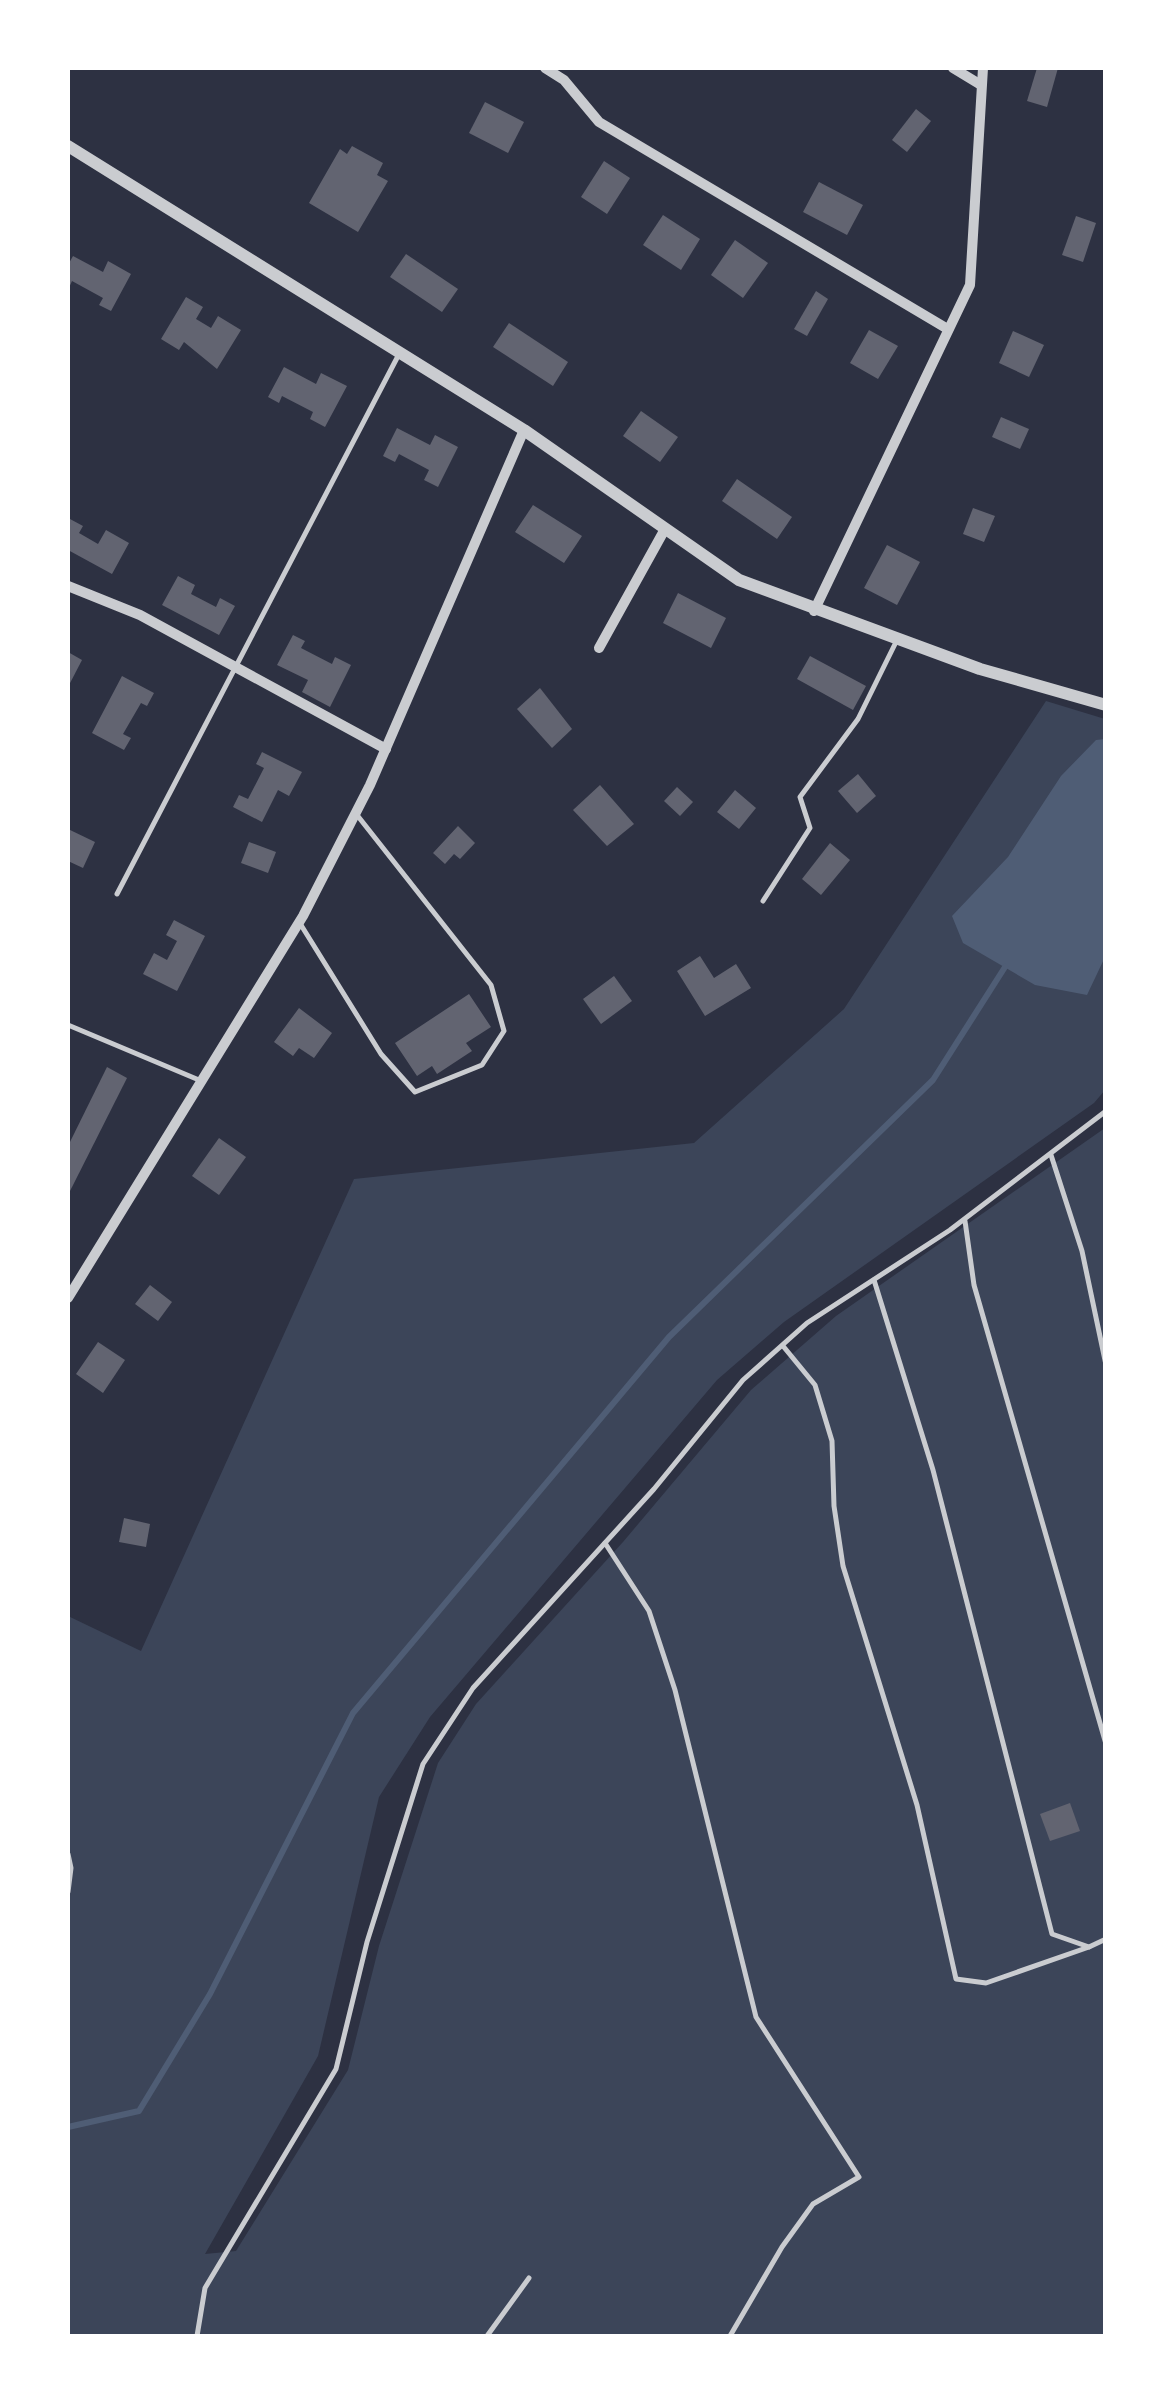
<svg xmlns="http://www.w3.org/2000/svg" width="1173" height="2404" font-family="Ubuntu,sans-serif">
  <style>
    .green { fill: #3c4559 }
    .water { fill: #4f5d75 }
    .lines { fill: none; stroke-linecap: round; stroke-linejoin: round }
    .stream { stroke: #4f5d75; stroke-width: 6 }
    .building { fill: #626471 }
    .service { stroke: #caccd0; stroke-width: 5 }
    .minor { stroke: #caccd0; stroke-width: 10 }
    .tertiary { stroke: #caccd0; stroke-width: 12 }
  </style>
  <rect width="100%" height="100%" fill="#2d3142"/>
  <polygon class="green" points="1046,701 1105,719 1105,1090 1094,1103 784,1322 717,1380 430,1717 379,1797 318,2056 205,2254 236,2251 348,2070 379,1946 438,1763 476,1704 623,1542 751,1390 836,1316 1105,1128 1105,2336 68,2336 68,1616 141,1651 354,1179 694,1143 844,1009"/>
  <polygon class="water" points="1105,739 1105,957 1087,995 1035,985 963,943 952,916 1008,857 1061,776 1096,740"/>
  <g class="lines">
    <polyline class="stream" points="68,2127 139,2111 210,1994 353,1713 669,1337 933,1080 1005,967"/>
  </g>
  <g class="building">
    <polygon points="1037,68 1058,68 1047,107 1027,101"/>
    <polygon points="485,102 524,122 508,153 469,133"/>
    <polygon points="916,109 931,121 907,152 892,140"/>
    <polygon points="352,146 383,163 377,175 388,181 358,232 309,203 340,149 347,154"/>
    <polygon points="604,161 630,178 607,214 581,197"/>
    <polygon points="819,182 863,205 847,235 803,212"/>
    <polygon points="663,215 700,239 681,270 643,245"/>
    <polygon points="1076,216 1096,223 1083,262 1062,255"/>
    <polygon points="735,240 768,263 743,298 711,275"/>
    <polygon points="406,254 458,289 442,312 390,277"/>
    <polygon points="73,256 103,272 108,261 131,274 111,311 99,305 103,298 72,281 68,290 68,265"/>
    <polygon points="816,291 828,299 807,336 794,329"/>
    <polygon points="186,297 203,307 196,319 211,328 218,316 241,330 217,369 184,342 179,350 161,339"/>
    <polygon points="509,323 568,362 553,386 493,347"/>
    <polygon points="869,330 898,346 878,379 850,363"/>
    <polygon points="1013,331 1044,345 1029,377 999,363"/>
    <polygon points="284,367 316,384 321,373 347,386 325,427 310,419 313,412 282,396 279,403 268,397"/>
    <polygon points="641,411 678,437 660,462 623,436"/>
    <polygon points="1001,417 1029,429 1020,449 992,437"/>
    <polygon points="397,428 430,445 435,435 458,447 438,487 424,480 429,470 399,454 395,462 383,456"/>
    <polygon points="737,479 792,517 777,539 722,501"/>
    <polygon points="533,505 582,536 564,563 515,532"/>
    <polygon points="973,508 995,516 984,542 963,534"/>
    <polygon points="70,519 83,526 79,533 98,544 106,530 129,543 112,574 68,550"/>
    <polygon points="887,545 920,562 897,605 864,588"/>
    <polygon points="178,576 195,585 191,594 216,607 220,598 235,606 219,635 162,605"/>
    <polygon points="678,593 726,618 711,648 663,623"/>
    <polygon points="293,635 305,641 301,648 332,664 335,657 351,665 330,707 302,692 308,680 277,665"/>
    <polygon points="68,652 82,660 68,687"/>
    <polygon points="810,656 866,686 853,710 797,679"/>
    <polygon points="122,676 154,693 147,706 141,703 123,734 131,738 124,750 92,733"/>
    <polygon points="540,688 572,729 552,748 517,709"/>
    <polygon points="262,752 302,772 289,796 278,790 262,822 233,807 239,795 248,799 264,768 256,764"/>
    <polygon points="858,774 876,796 857,813 838,791"/>
    <polygon points="600,785 634,824 607,846 573,810"/>
    <polygon points="677,787 693,802 680,816 664,801"/>
    <polygon points="735,790 756,808 739,829 717,812"/>
    <polygon points="458,826 475,843 460,859 454,854 445,864 433,853"/>
    <polygon points="68,829 95,842 83,868 68,861"/>
    <polygon points="249,842 276,852 268,873 241,863"/>
    <polygon points="830,843 850,860 821,895 802,879"/>
    <polygon points="174,920 205,936 177,991 143,974 154,953 167,960 177,941 166,935"/>
    <polygon points="700,956 714,978 736,964 751,988 705,1016 677,971"/>
    <polygon points="614,976 632,1001 601,1024 583,999"/>
    <polygon points="469,994 491,1027 466,1043 472,1051 437,1074 432,1066 417,1076 395,1043"/>
    <polygon points="299,1008 332,1033 314,1058 299,1048 293,1056 274,1042"/>
    <polygon points="107,1067 127,1078 68,1195 68,1146"/>
    <polygon points="219,1138 246,1157 219,1195 192,1176"/>
    <polygon points="150,1285 172,1302 158,1321 135,1304"/>
    <polygon points="98,1342 125,1360 103,1393 76,1374"/>
    <polygon points="124,1518 150,1524 146,1547 119,1542"/>
    <polygon points="1070,1803 1080,1831 1050,1841 1040,1814"/>
  </g>
  <g class="lines">
    <g class="service">
      <polyline points="117,894 398,356"/>
      <polyline points="763,901 810,828 800,797 858,719 897,640"/>
      <polyline points="301,925 381,1054 415,1092 482,1065 504,1031 491,985 357,815"/>
      <polyline points="68,1025 199,1080"/>
      <polyline points="1051,1155 1082,1251 1106,1365"/>
      <polyline points="965,1221 974,1285 1106,1744"/>
      <polyline points="874,1280 933,1470 1052,1934 1089,1947 1106,1939"/>
      <polyline points="783,1346 815,1385 832,1441 834,1506 843,1566 917,1805 956,1979 986,1983 1089,1947"/>
      <polyline points="605,1543 649,1611 675,1690 756,2017 859,2177 813,2204 782,2247 730,2336"/>
      <polyline points="68,1854 71,1868 68,1892"/>
      <polyline points="197,2336 205,2288 336,2069 367,1942 423,1764 473,1688 654,1489 743,1380 807,1323 950,1230 1106,1111"/>
      <polyline points="487,2336 529,2278"/>
    </g>
    <g class="minor">
      <polyline points="545,68 564,80 599,122 946,328"/>
      <polyline points="953,68 981,85"/>
      <polyline points="68,586 140,615 386,749"/>
      <polyline points="814,611 970,285 983,68"/>
      <polyline points="599,648 665,529"/>
      <polyline points="68,1298 303,916 370,785 524,430"/>
    </g>
    <polyline class="tertiary" points="68,146 524,430 739,580 980,669 1106,705"/>
  </g>
  <rect width="1173" height="2404" fill="none" stroke="#ffffff" stroke-width="140"/>
</svg>
